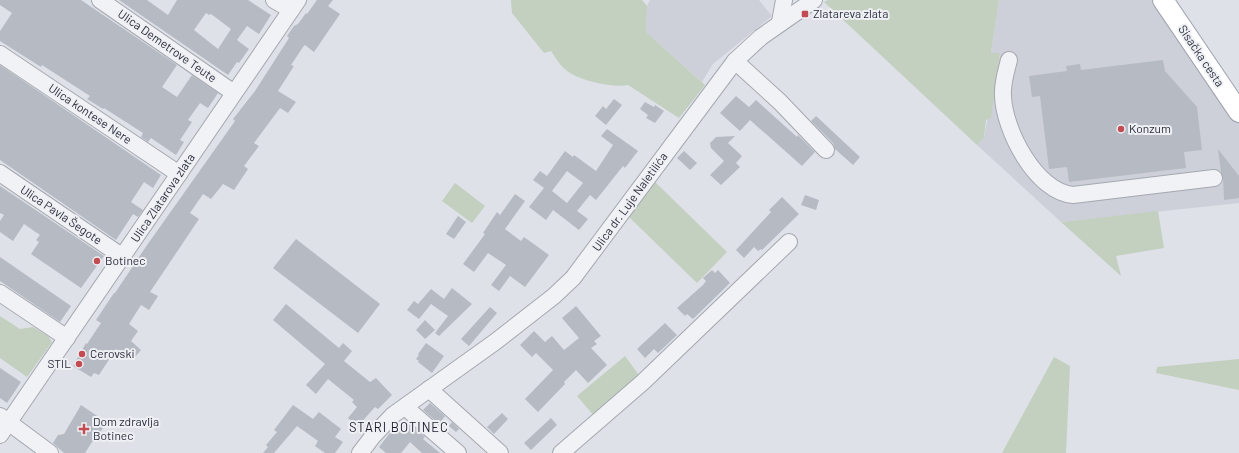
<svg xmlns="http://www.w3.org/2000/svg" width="1239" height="453" font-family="Barlow,sans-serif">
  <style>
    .built { fill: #cdd0d8 }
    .green { fill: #c3d0c0 }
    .building { fill: #b6bac3; fill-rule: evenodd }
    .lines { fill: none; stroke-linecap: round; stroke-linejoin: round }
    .minor-casing { stroke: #a4a8b0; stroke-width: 18 }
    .major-casing { stroke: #9fa4b1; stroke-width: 22 }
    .minor { stroke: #f1f2f5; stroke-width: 16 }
    .major { stroke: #fff; stroke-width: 20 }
    .poi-dot { fill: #c34c53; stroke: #eef0f4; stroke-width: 1.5 }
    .labels { text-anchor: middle; stroke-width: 4; stroke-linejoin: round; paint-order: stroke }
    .poi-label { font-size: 12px; fill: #292e3c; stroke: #eef0f4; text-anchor: start }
    .street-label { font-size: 12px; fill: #292e3c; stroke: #eef0f4 }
    .neighbourhood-label { font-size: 13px; letter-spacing: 1px; fill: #1b1f2d; stroke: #eef0f4 }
  </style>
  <rect width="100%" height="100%" fill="#dee1e7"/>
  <g class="built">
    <polygon points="650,0 759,0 772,16 713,64 702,82 646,32 647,6"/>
    <polygon points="999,0 1163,0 1239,112 1239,203 1061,222 977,145 984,138 1000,54 991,53"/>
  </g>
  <g class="green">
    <path d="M511,0h131l5,6 -1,26 59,53 -26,33 -51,-33c-15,3 -45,-4 -58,-12 -8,-5 -14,-14 -19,-22l-7,2 -32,-40z"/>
    <polygon points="828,0 999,0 991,53 1000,53 991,118 986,120 984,138 977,145 824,2"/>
    <polygon points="654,181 727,252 697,283 629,217"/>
    <polygon points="455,183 485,206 472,223 442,201"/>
    <polygon points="1158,211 1164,248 1116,256 1121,276 1061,222"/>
    <polygon points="0,316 20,329 33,327 48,336 52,342 27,377 0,358"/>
    <polygon points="625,356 641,378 595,417 577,396"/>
    <polygon points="1054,357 1070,366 1066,453 1002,453"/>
    <polygon points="1239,359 1239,390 1156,373 1157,367"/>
  </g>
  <g class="building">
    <polygon points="0,0 81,0 177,65 162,87 177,97 192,75 218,93 208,108 200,103 188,120 192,122 180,140 184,142 176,155 151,138 148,142 141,137 143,133 104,108 103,109 87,99 90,96 42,65 41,67 0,41 0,31 12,13 0,5"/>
    <path d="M119,0h28l21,15 9,-15h71l23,15 -12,19 -12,-8 -10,14 12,9 -10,14 -2,-1 -9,13zM206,13l3,2 2,-1 20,15 -13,20 -24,-19z"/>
    <polygon points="317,0 333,0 328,6 340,14 314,52 305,45 303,47 291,65 294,66 278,91 296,102 288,113 280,108 254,143 259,146 244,166 248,169 234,190 223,184 211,199 203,194 190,213 199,219 150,292 158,296 149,310 141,305 129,324 138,331 131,341 141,350 135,357 128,356 116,349 99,375 94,373 91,377 73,366 86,343 87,344 101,323 96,320 114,293 115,293 145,248 235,121 233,119 255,91 289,38 287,36 294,26 298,24 306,13 307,14"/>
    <polygon points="1163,60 1165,71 1197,107 1202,150 1184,152 1186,168 1069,182 1067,167 1049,169 1040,96 1032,97 1029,76 1067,71 1066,66 1080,64 1081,70"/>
    <polygon points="0,65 161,175 153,188 144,182 131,202 143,210 138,217 133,214 116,240 0,160"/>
    <polygon points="736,96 749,107 756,100 797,137 798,135 815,152 802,166 750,120 740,131 720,113"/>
    <polygon points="614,99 622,105 606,125 595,116 603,106 606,109"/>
    <polygon points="645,102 654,107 655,105 664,111 655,123 646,118 648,115 640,109"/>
    <polygon points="816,116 860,157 853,165 835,149 833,143 811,121"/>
    <path d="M607,129l31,22 -13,17 -2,-2 -27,34 -6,-5 -13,16 11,8 -9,11 -26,-20 -7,10 -17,-13 15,-19 -11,-8 7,-9 7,5 18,-25 8,6 1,-2 22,16 17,-26 -12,-9zM567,171l16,12 -16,20 -15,-12z"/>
    <polygon points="735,136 728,143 742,156 736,163 740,167 721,185 710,175 724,161 711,148 710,143 716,137"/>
    <polygon points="1218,149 1239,176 1239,198 1224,200 1223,177 1221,172"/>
    <polygon points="684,151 697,163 690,170 677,158"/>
    <polygon points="0,186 104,256 81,288 31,254 39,242 36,240 40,235 24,224 13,241 0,232 0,221 4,215 0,213"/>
    <polygon points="515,194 525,201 505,229 521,241 524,237 549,255 525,287 510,276 499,291 491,285 506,265 488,253 474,272 463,264 485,234 483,233 497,212 500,215"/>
    <polygon points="805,195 819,200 816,210 801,205"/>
    <polygon points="782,197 799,214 762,250 761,249 758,251 754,247 744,258 736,250 771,212 769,210"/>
    <polygon points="458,216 466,222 454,239 446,234"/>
    <polygon points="296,239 380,304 358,333 273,268"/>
    <polygon points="0,257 71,306 60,322 0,281"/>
    <polygon points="712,270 715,273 718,270 730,283 693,319 687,314 685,316 677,308 703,285 706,281 703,278"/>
    <polygon points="452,288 472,304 439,336 435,333 448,316 431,304 419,319 407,310 414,301 418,304 431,289 444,299"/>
    <polygon points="286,304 339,348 343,343 352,351 344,361 370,382 376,378 392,395 378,409 375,407 358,426 348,418 357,407 352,402 354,400 328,379 316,394 306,385 325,364 273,320"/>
    <polygon points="576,306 601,336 594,341 597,344 591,348 607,365 588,383 576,370 564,382 565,384 538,412 525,399 553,370 536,353 532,357 520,345 534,331 545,342 552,336 564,350 579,338 562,318"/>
    <polygon points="490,307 497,313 469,346 461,339"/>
    <polygon points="425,320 435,330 425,339 416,330"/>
    <polygon points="665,323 677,335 658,353 654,349 645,358 637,349"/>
    <polygon points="426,343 444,356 432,373 418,362 419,361 416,359 419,355 418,354"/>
    <polygon points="0,368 21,382 7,403 0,398"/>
    <polygon points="430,403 445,416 439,424 423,410"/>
    <polygon points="81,405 106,422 95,442 92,442 85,453 64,453 53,443 58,435 64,434"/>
    <polygon points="293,405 313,419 319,412 341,429 335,437 343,442 335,453 325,453 315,446 318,441 297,426 274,453 263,453 268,447 266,445 277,432 274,430"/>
    <polygon points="502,413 508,419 494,434 487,427"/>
    <polygon points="551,418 557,425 531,450 524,443"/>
    <polygon points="406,420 425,437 423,439 440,453 422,453 410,442 401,453 386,453 379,447 393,429 396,432"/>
    <polygon points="452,422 459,429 456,432 449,426"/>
  </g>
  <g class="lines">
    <defs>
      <g id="minor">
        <polyline points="100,0 234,93"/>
        <polyline points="274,0 291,10"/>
        <polyline points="780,22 784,0"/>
        <polyline points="0,54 179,174"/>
        <path d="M1009,60c-3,12 -7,24 -6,36 1,34 33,96 70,99l141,-17"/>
        <polyline points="735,61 780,102 826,150"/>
        <polyline points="0,173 123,257"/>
        <polyline points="0,293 67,338"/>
        <polyline points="429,389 500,453"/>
        <polyline points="405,407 458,453"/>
        <polyline points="0,416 50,453"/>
        <polyline points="0,435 298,0"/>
        <polyline points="360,453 373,436 393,415 495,342 554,296 573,278 735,61 761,37 814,0"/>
        <polyline points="561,453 643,382 789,242"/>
      </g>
      <polyline id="major" points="1163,0 1239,112"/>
    </defs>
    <use href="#minor" class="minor-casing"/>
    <use href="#major" class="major-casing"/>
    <use href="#minor" class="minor"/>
    <use href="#major" class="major"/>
  </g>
  <g class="poi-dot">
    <rect x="801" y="10" width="8" height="8" rx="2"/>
    <circle cx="1121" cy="129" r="4"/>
    <circle cx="97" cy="261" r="4"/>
    <circle cx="82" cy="354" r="4"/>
    <circle cx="79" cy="364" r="4"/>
    <path d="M82 423h4v4h4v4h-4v4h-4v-4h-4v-4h4z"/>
  </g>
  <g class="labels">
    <g class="poi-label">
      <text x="813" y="18">Zlatareva zlata</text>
      <text x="1129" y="133">Konzum</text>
      <text x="105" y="265">Botinec</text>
      <text x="90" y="358">Cerovski</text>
      <text x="71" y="368" text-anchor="end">STIL</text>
      <text x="93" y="426">Dom zdravlja<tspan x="93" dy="14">Botinec</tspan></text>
    </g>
    <g class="street-label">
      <text transform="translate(167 46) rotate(35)" y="4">Ulica Demetrove Teute</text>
      <text transform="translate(1201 56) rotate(56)" y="4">Sisačka cesta</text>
      <text transform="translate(90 114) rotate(34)" y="4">Ulica kontese Nere</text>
      <text transform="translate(163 198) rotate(-56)" y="4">Ulica Zlatarova zlata</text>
      <text transform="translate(630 202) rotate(-54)" y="4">Ulica dr. Luje Naletilića</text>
      <text transform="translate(61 215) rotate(34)" y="4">Ulica Pavla Šegote</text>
    </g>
    <g class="neighbourhood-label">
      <text x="399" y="432">STARI BOTINEC</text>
    </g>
  </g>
</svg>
